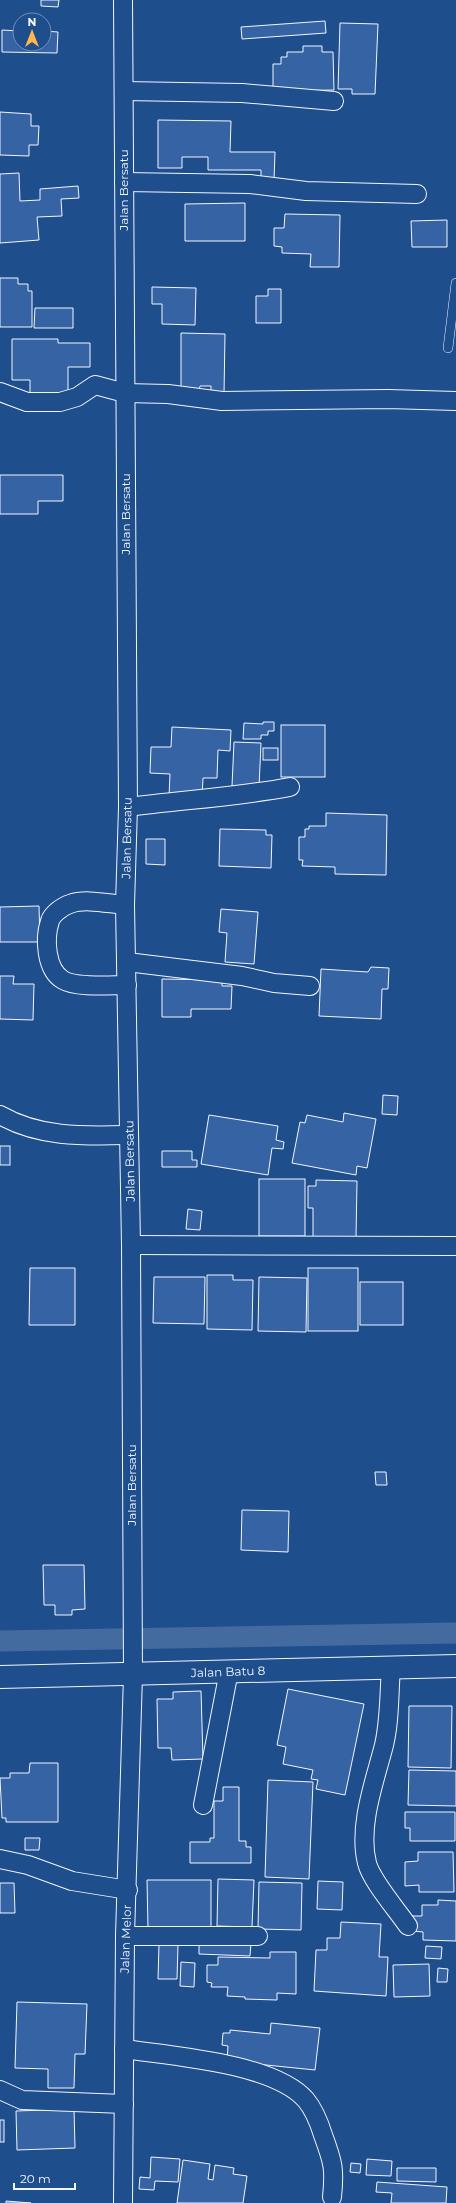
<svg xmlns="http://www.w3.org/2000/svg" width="456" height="2203" font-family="Montserrat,sans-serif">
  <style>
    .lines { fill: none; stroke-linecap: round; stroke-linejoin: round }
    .canal { stroke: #446ba0; stroke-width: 21 }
    .building { fill: #3563a3; stroke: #f2f6ff }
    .service-casing { stroke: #f2f6ff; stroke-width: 10 }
    .minor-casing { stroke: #f2f6ff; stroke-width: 20 }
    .tertiary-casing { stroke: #f2f6ff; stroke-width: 24 }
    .service { stroke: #1f4e8c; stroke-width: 9 }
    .minor { stroke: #1f4e8c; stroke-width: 18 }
    .tertiary { stroke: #1f4e8c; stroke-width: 22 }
    .labels { text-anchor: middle; stroke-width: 3; stroke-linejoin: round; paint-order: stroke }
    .street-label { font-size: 12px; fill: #f2f6ff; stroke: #1f4e8c }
  </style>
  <rect width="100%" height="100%" fill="#1f4e8c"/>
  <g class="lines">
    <polyline class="canal" points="0,1641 456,1633"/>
  </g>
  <g class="building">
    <polygon points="41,0 59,0 58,7 41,6"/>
    <polygon points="325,21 326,33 242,39 241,27"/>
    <polygon points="340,23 378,24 375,94 352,94 352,89 338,89"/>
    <polygon points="2,30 20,31 20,44 44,44 44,31 58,32 57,53 2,52"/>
    <polygon points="303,46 322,46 322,52 333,52 334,90 273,91 273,64 281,64 281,57 287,57 287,52 303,52"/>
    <polygon points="0,112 31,114 31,126 39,126 38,145 29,145 29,156 0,155"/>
    <polygon points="158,120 231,121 230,152 275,152 274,181 261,181 261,170 208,170 208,157 182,157 182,168 158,168"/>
    <polygon points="19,173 20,201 40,200 40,189 78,186 79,198 61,199 62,216 37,217 39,240 0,243 0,174"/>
    <polygon points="245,203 245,241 185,241 185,204"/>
    <polygon points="285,214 340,215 339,267 310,267 311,254 282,253 282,247 274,246 274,228 284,228"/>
    <polygon points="447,220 447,247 412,247 411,221"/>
    <polygon points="0,278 18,278 18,284 28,284 28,291 32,291 32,327 0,327"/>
    <polygon points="152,287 196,288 195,325 162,324 162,304 152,304"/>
    <polygon points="268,289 281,289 281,323 256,323 256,296 268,296"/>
    <polygon points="35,308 73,308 73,328 34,328"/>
    <polygon points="181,333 225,334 224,395 211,395 211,386 200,386 199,391 181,391"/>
    <polygon points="12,339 58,339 58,343 90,343 90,367 68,367 68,395 30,395 30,380 12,380"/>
    <polygon points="0,475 63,475 63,501 38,501 38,514 0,514"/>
    <polygon points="263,722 274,722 274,731 268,731 268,735 261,735 261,739 243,739 244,723 263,724"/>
    <rect x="281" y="725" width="44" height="52"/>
    <polygon points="172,727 231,730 230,751 218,750 217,778 203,778 202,798 169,797 170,774 150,773 151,747 171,747"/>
    <polygon points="234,742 261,743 259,787 232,786"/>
    <rect x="263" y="748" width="15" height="12"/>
    <polygon points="326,813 387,815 386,875 335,874 335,867 302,866 303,860 299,860 299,837 305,837 305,829 309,829 309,826 326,826"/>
    <polygon points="220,829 266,830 266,835 272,835 271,868 219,866"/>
    <polygon points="146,839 165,839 165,865 146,864"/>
    <polygon points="39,906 40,942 0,942 0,907"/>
    <polygon points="221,909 258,912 254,964 225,962 227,933 219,932"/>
    <polygon points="371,967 389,968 388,989 382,989 381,1019 319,1016 321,969 368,972"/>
    <polygon points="0,976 14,976 13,984 34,984 33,1020 0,1019"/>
    <polygon points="162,979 222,980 222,986 232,986 231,1009 191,1009 191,1017 162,1017"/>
    <polygon points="383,1095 398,1096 397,1115 382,1114"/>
    <polygon points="344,1113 376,1119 367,1168 357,1166 356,1175 292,1163 300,1122 305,1123 307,1115 343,1122"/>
    <polygon points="209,1115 278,1126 276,1140 284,1142 283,1149 272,1148 268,1175 201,1164"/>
    <rect x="0" y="1146" width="10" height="19"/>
    <polygon points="162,1151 192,1151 192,1160 197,1160 197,1167 162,1167"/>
    <rect x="259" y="1179" width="46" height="57"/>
    <polygon points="316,1180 357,1181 356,1238 313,1238 313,1208 308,1208 308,1186 316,1186"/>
    <polygon points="188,1209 202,1211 200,1230 186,1229"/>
    <polygon points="30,1268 75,1268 75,1325 29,1325"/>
    <rect x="308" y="1268" width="50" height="63"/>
    <polygon points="207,1275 233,1275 233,1280 253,1280 252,1330 207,1329"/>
    <polygon points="154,1277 205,1277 204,1324 153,1323"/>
    <polygon points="259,1277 307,1278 306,1332 258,1331"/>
    <rect x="360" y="1282" width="43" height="43"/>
    <polygon points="375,1472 386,1472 387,1485 376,1485"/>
    <polygon points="242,1510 289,1511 288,1552 241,1550"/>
    <polygon points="43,1565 84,1565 85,1609 72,1610 72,1615 55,1615 55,1605 44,1605"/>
    <polygon points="288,1689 364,1704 345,1795 316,1789 318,1780 311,1779 313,1770 283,1764 286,1747 277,1745"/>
    <polygon points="201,1691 203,1759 172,1760 171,1748 158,1748 157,1699 173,1699 173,1692"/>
    <polygon points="409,1706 452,1706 451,1768 408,1767"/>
    <polygon points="30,1763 58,1763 58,1822 6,1822 6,1818 2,1818 0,1778 10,1778 10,1773 29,1773"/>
    <polygon points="409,1770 456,1771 456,1806 408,1805"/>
    <polygon points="268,1780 313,1782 309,1879 265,1877"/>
    <polygon points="223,1787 239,1787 239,1841 246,1841 246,1847 251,1847 251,1863 190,1863 190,1842 210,1842 210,1838 214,1838 214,1801 223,1801"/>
    <polygon points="405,1812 455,1812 455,1841 410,1841 410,1828 405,1828"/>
    <polygon points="25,1838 40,1838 39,1850 25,1850"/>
    <polygon points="418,1852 453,1852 454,1892 419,1892 419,1885 405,1886 405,1862 418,1861"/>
    <polygon points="218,1879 254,1880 252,1927 217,1926"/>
    <polygon points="147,1880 211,1880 211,1929 148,1929"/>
    <polygon points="318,1881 343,1882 342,1910 317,1909"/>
    <polygon points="259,1882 302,1883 301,1930 258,1929"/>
    <polygon points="0,1883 14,1883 15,1913 0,1913"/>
    <polygon points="438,1900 456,1901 456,1941 423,1940 423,1932 412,1931 412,1916 422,1916 422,1905 438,1905"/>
    <polygon points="341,1922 381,1924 379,1957 388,1957 386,1996 314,1991 316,1950 327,1950 327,1938 340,1938"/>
    <polygon points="199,1941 251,1943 250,1956 199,1954"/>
    <polygon points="159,1944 178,1945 177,1979 158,1979"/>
    <polygon points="426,1946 442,1947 441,1959 425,1958"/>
    <polygon points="270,1952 296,1952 296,1994 277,1993 277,2000 245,1999 245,1997 227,1996 228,1987 211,1987 212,1983 207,1982 207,1965 218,1965 218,1957 270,1958"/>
    <polygon points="181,1962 195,1963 194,1987 180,1986"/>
    <polygon points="429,1964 430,1996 394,1997 393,1965"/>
    <polygon points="438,1968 448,1969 447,1982 437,1982"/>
    <polygon points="17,2002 87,2004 85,2054 75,2054 74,2088 48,2088 48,2069 15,2068"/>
    <polygon points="271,2023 320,2028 315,2070 227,2061 228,2046 222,2045 223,2033 230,2033 230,2030 270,2034"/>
    <polygon points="74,2109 75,2148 17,2150 16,2111"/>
    <rect x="0" y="2120" width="4" height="22"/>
    <polygon points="151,2157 180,2159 178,2182 155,2181 154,2190 139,2189 140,2177 150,2178"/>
    <polygon points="367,2159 392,2161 391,2176 366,2175"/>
    <polygon points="183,2160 210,2164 208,2179 213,2180 215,2165 234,2168 233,2174 247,2176 243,2203 177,2203"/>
    <polygon points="351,2163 361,2164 360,2173 350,2172"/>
    <polygon points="397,2168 436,2168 436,2182 397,2181"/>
    <polygon points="377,2182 447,2187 446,2203 391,2203 392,2193 376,2192"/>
    <polygon points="6,2201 31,2203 6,2203"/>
  </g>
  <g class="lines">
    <defs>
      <polyline id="service" points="448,348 456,283"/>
      <g id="minor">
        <polyline points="123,0 128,807 125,905 131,1245 133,1675 125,1936 123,2203"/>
        <polyline points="124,91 242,93 334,101"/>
        <polyline points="124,182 250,184 306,191 417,194"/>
        <polyline points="0,392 27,402 60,402 77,397 95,385 125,393 168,394 222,401 388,399 456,401"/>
        <path d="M128,807c54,-7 108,-10 162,-20"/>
        <path d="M125,905c-16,-1 -39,-7 -55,-1 -7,2 -18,10 -20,17 -6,18 -4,49 13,59 13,8 48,5 64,5"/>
        <polyline points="127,962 242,976 274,983 310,986"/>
        <path d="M0,1115c40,23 85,21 129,20"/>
        <polyline points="131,1245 456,1246"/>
        <path d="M391,1667c-2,26 -1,57 -8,82 -9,34 -25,78 -16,114 4,17 30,47 41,63"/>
        <polyline points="203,1805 229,1671"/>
        <polyline points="0,1859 28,1865 72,1881 128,1890"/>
        <polyline points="125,1936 258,1936"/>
        <path d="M124,2049c48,7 150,14 182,51 9,11 13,22 17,35 10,27 12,34 9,62"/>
        <polyline points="0,2090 22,2100 124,2104"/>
      </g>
      <polyline id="tertiary" points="0,1677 456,1666"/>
    </defs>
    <use href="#service" class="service-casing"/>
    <use href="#minor" class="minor-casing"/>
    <use href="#tertiary" class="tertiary-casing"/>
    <use href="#service" class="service"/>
    <use href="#minor" class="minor"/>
    <use href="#tertiary" class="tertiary"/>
  </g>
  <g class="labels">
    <g class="street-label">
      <text transform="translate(124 190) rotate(-90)" y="4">Jalan Bersatu</text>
      <text transform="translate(126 514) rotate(-90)" y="4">Jalan Bersatu</text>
      <text transform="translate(127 838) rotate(-89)" y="4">Jalan Bersatu</text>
      <text transform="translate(130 1161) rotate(-91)" y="4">Jalan Bersatu</text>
      <text transform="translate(132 1485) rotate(-90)" y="4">Jalan Bersatu</text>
      <text transform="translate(228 1672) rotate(-2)" y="4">Jalan Batu 8</text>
      <text transform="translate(126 1939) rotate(-88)" y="4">Jalan Melor</text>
    </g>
  </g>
  <g transform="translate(32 32)"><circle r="19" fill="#1f4e8c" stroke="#7391ba"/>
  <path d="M0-3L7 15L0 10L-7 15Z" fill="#ffb74d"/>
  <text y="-6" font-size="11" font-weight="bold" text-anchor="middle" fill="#f2f6ff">N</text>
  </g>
  <path d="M14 2183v6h61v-6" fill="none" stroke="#f2f6ff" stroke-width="2"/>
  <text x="20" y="2183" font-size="12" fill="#f2f6ff" stroke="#1f4e8c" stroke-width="3" paint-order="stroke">20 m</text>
</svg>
